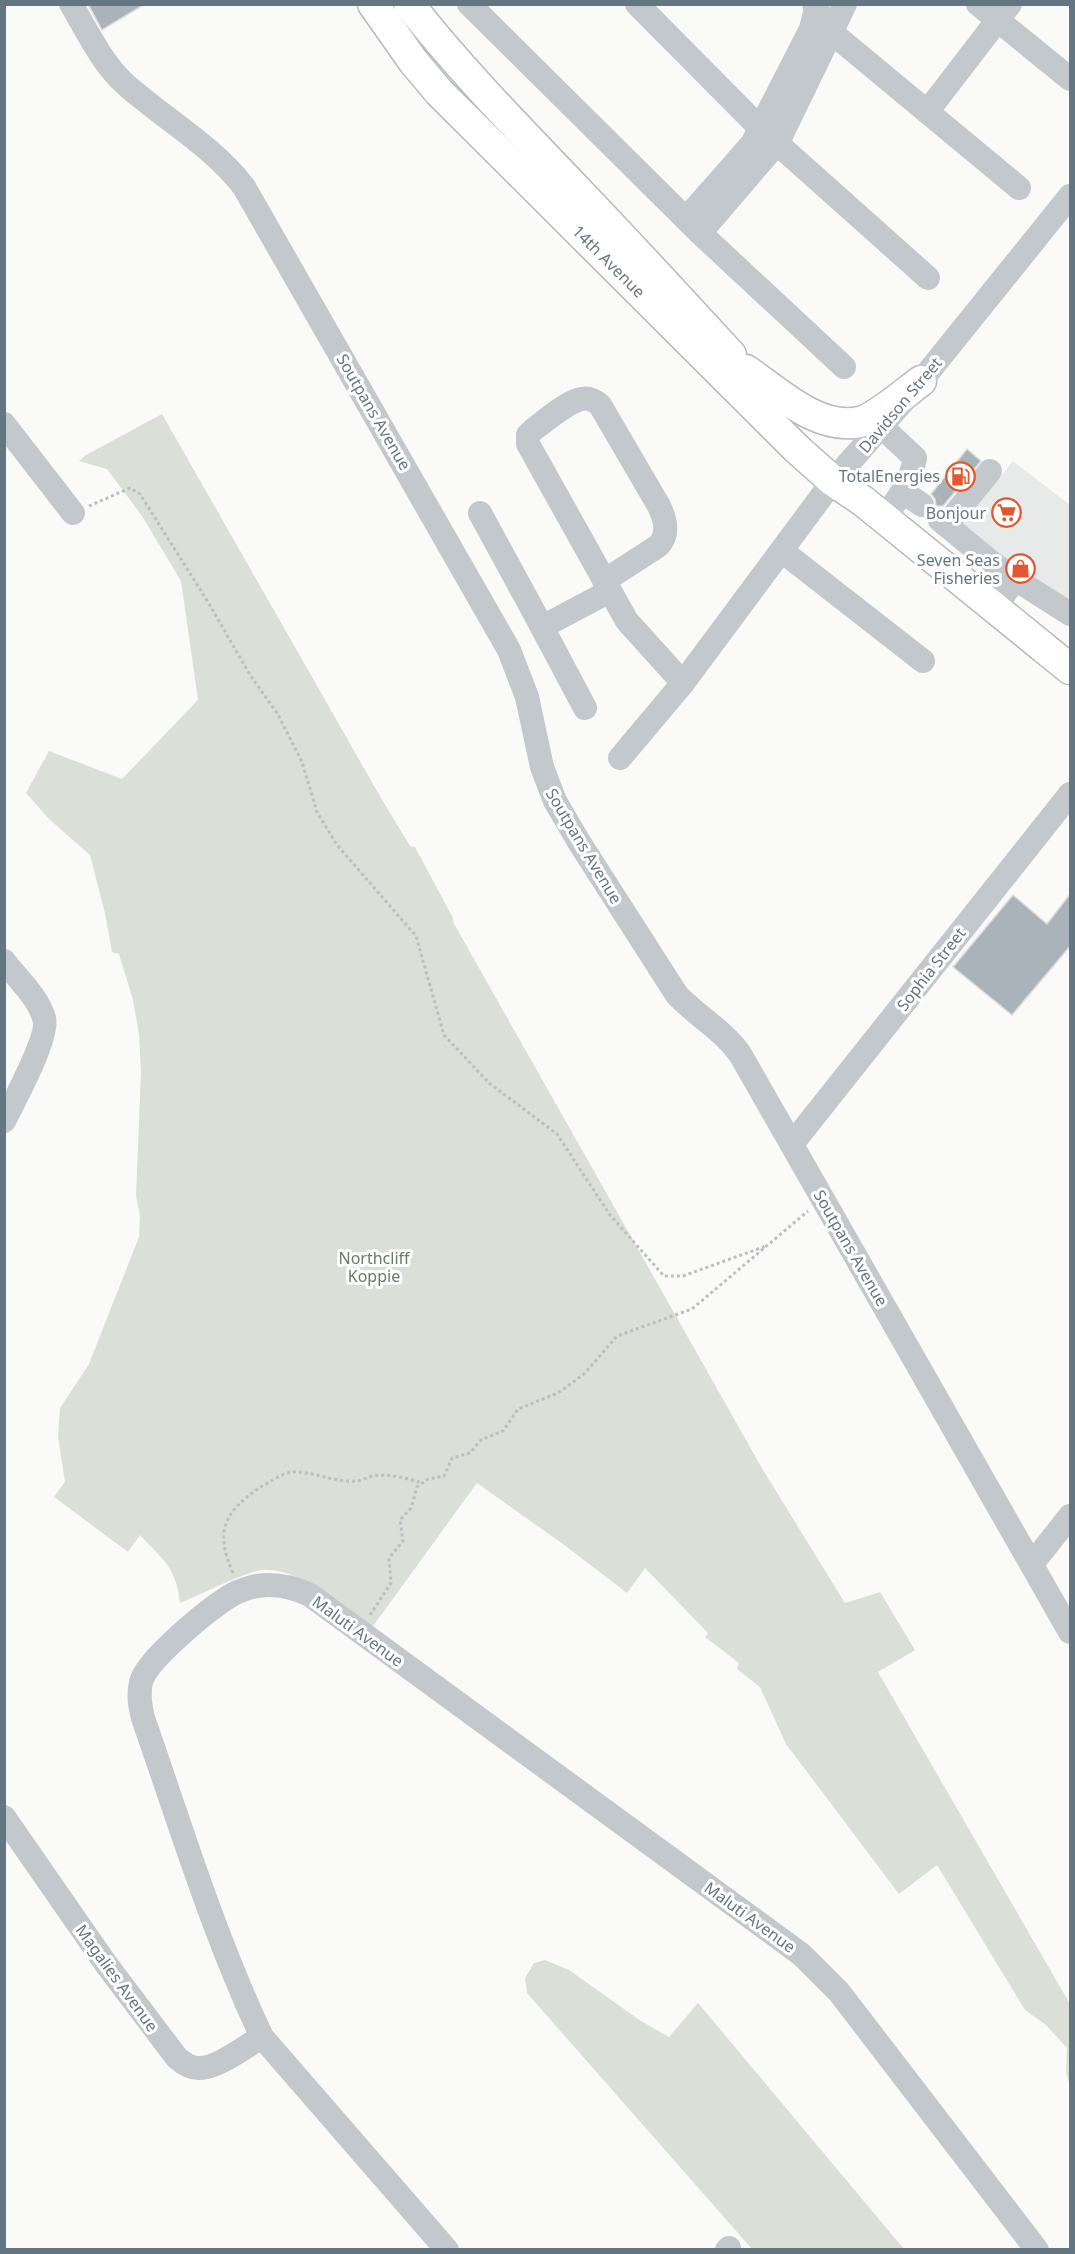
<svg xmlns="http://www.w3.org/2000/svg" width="1075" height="2254" font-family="'Noto Sans',sans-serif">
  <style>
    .built { fill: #e8e9e9 }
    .green { fill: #dadfd7 }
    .building { fill: #aab3b9; stroke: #dcdcda; stroke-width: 1.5 }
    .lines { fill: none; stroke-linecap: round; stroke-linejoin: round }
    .major-casing { stroke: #b5babe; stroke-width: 33 }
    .path { stroke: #bbbfc2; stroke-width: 3; stroke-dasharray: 3 3; stroke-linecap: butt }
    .minor { stroke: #c3c8cc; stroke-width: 24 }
    .major { stroke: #fff; stroke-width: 30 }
    .labels { text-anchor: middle; stroke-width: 6; stroke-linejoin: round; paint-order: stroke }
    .street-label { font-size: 16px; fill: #657683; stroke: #fff }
    .poi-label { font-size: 16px; fill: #657683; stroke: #fff; text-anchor: end }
    .park-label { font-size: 16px; fill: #687a64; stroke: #fff }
  </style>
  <rect width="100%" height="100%" fill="#fafaf8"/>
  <polygon class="built" points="1013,461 1070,505 1070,624 954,534"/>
  <g class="green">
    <path d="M162,414l219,384 29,48 5,1 38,71v4l310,548 82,133 35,-11 35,58 -37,22 192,332v82l-4,-14 1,-24 -21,-23 -21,-15 -88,-145 -38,29 -113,-150 -26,-57 -23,-18 2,-6 -34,-26 3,-4 -63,-65 -18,25 -64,-49 -86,-61 -106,146c-29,-21 -80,-70 -118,-57 -25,8 -49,21 -73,31 -4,-36 -16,-42 -40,-68l-12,17 -74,-55 11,-15 -7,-46 2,-28 29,-44 50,-127 1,-21 -4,-21 5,-123 -2,-38 -6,-34 -14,-46 -7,-2 -7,-39 -15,-58 -41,-36 -23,-26 23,-42 73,28 76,-79 -17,-119 -39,-65 -35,-47 -28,-8 7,-6z"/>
    <polygon points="545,1960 569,1970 641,2021 669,2037 698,2003 904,2249 752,2249 527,1993 525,1978 534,1963"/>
  </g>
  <g class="building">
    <polygon points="88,4 145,4 102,30"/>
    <polygon points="967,449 981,461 943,506 936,506 935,499 931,494"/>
    <polygon points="1071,893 1071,945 1012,1015 953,967 1013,895 1047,924"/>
  </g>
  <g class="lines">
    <defs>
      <g id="major">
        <path id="s1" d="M373,4l40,57 26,31 358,357 36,32 30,20 207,168"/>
        <path d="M409,4c53,68 113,128 172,190 51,53 100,107 150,161"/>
        <path d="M746,370c32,22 72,61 114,52 16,-4 46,-30 61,-41"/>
      </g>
    </defs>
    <use href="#major" class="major-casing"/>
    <g class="path">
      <polyline points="89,506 130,488 140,494 208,602 250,675 277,713 302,762 317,812 337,845 416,936 444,1035 489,1083 557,1134 610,1215 664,1276 683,1276 766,1246"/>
      <path d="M233,1573c-18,-41 -10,-60 26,-85 9,-5 23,-15 33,-16 21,-1 43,11 64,9 6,0 11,-4 17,-5 17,-3 34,3 50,7"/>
      <polyline points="370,1615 391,1583 389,1558 403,1541 400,1520 411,1508 417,1487 428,1479 444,1476 452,1458 470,1453 481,1440 503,1431 518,1409 558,1393 584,1374 617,1336 692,1309 808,1211"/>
    </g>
    <g class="minor">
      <path d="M71,4c16,27 31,59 54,80 39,35 87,61 119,103l265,463 18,47 15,70 13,34 24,41 98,153c20,21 46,35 63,59l330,578"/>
      <polyline points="469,4 700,233 844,367"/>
      <polyline points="637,4 761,129 928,278"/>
      <polyline points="814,4 831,32 1019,188"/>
      <polyline points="978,4 1070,79"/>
      <polyline points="927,112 1010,4"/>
      <polyline points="686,219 752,144 811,29 817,4"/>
      <polyline points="700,233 778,142 845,4"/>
      <polyline points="4,424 73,513"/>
      <path d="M882,427l33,31c-4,24 -17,41 -31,60"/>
      <polyline points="903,492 922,505"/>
      <polyline points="480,513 542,627 610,591"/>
      <polyline points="940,520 991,562 1015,579 995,607"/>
      <polyline points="946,525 990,471"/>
      <polyline points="782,551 923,661"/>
      <polyline points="1015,579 1070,614"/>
      <path d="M604,581l54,-35c12,-12 7,-27 1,-40l-59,-101c-5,-4 -11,-8 -18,-6 -14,2 -37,22 -49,31l-5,5v9l99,177 56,62"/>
      <polyline points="542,627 585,708"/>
      <polyline points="620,758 683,683 833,481 921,381 1070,196"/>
      <path d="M4,961c13,17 34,36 40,57 6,17 -31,85 -40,103"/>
      <polyline points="792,1144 1070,794"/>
      <polyline points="1032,1564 1070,1516"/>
      <path d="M4,1817l102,147 71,94c6,5 14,10 21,10 19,1 48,-22 64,-31"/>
      <path d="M447,2250l-185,-213c-48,-101 -82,-213 -119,-319 -3,-12 -5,-23 -2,-36 6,-23 68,-73 89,-86 6,-4 15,-7 22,-9 21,-5 39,-1 58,8l492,360 37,37 198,258"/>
      <polyline points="727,2250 729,2248"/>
    </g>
    <use href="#major" class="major"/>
  </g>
  <defs>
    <symbol id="fuel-ring" viewBox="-11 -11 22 22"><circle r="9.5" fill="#fff" stroke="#e4572e" stroke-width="1.5"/><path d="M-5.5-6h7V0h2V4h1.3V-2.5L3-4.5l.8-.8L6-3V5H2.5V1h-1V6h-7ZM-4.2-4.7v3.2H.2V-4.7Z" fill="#e4572e"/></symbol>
    <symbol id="supermarket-ring" viewBox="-11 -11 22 22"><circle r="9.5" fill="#fff" stroke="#e4572e" stroke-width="1.5"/><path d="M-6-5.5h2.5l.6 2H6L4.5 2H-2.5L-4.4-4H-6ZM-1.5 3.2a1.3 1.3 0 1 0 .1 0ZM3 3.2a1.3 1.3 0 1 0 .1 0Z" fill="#e4572e"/></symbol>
    <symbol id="shop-ring" viewBox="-11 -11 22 22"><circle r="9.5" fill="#fff" stroke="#e4572e" stroke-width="1.5"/><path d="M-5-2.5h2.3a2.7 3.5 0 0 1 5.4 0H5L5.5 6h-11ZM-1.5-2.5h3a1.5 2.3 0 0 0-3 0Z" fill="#e4572e"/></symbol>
  </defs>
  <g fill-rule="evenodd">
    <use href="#fuel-ring" x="944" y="460" width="33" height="33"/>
    <use href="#supermarket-ring" x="990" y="496" width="33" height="33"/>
    <use href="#shop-ring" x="1004" y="552" width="33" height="33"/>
  </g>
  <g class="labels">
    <g class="street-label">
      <text dy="6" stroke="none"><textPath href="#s1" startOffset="350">14th Avenue</textPath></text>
      <text transform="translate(900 405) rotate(-50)" y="6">Davidson Street</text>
      <text transform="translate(374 412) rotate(60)" y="6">Soutpans Avenue</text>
      <text transform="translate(584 846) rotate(59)" y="6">Soutpans Avenue</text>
      <text transform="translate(931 969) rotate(-52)" y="6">Sophia Street</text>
      <text transform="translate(851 1248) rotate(60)" y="6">Soutpans Avenue</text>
      <text transform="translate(358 1631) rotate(36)" y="6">Maluti Avenue</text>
      <text transform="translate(750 1917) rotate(36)" y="6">Maluti Avenue</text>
      <text transform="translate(117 1978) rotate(54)" y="6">Magalies Avenue</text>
    </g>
    <g class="poi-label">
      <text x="940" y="482">TotalEnergies</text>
      <text x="986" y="519">Bonjour</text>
      <text x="1000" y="566">Seven Seas<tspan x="1000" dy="18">Fisheries</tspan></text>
    </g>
    <g class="park-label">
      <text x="374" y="1264">Northcliff<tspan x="374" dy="18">Koppie</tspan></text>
    </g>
  </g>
  <rect width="1075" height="2254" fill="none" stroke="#657683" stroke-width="12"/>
</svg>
